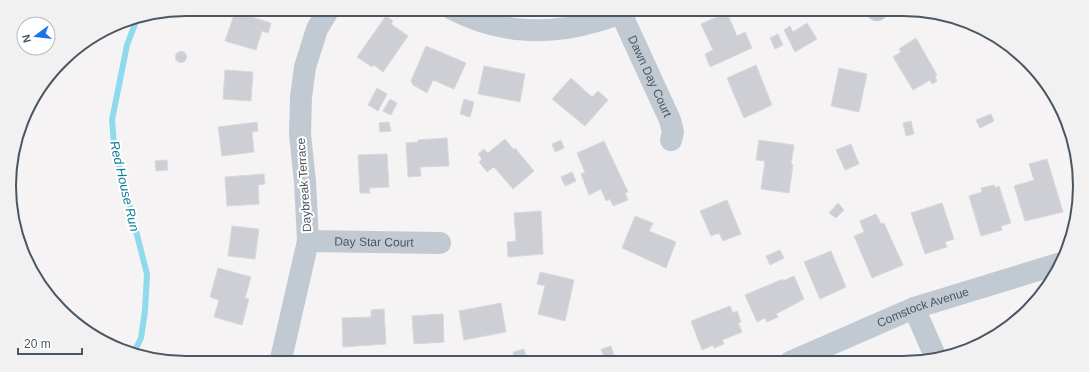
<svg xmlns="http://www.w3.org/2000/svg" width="1089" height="372" font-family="Arial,sans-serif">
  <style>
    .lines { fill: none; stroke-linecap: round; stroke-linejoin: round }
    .stream { stroke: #90daee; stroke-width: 6 }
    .building { fill: #cdcfd5; stroke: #d7d9de }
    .street { stroke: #c1cad2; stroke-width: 22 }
    .labels { text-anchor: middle; stroke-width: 4; stroke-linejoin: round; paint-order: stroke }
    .street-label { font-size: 12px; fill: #4a5661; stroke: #fff }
    .water-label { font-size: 13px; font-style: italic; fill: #0c7c9b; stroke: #fff }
    .rim { fill: none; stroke: #4a5661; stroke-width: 2 }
  </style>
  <rect width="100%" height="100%" fill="#f5f3f3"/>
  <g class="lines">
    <polyline class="stream" points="133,354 141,338 145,311 147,274 114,145 112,120 127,45 137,19"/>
  </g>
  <g class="building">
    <polygon points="795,9 808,9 798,15"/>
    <polygon points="235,12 271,23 268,33 262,31 256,50 225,41"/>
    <polygon points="727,13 737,36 745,32 752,48 710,67 705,54 713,50 701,24"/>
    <polygon points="949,15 963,22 949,20"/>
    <polygon points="386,16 393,21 391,24 408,36 383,72 374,65 372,67 357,57"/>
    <polygon points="807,23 817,39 795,52 784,30 790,26 793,32"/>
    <polygon points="778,34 783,45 775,49 770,38"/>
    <polygon points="916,38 937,75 935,77 937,81 932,84 930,80 913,90 893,57 901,52 899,49"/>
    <polygon points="426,46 466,63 454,89 433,80 427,93 413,85 411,81"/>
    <circle cx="181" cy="57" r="5.5"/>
    <polygon points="756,65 772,105 744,118 727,78"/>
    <polygon points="484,66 525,74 520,102 478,94"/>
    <polygon points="839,68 867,74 859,112 831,106"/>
    <polygon points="225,70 253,72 251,101 223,99"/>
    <polygon points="571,78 592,97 598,91 608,100 585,126 552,99"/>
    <polygon points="377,88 387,94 378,111 368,105"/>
    <polygon points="390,99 397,103 391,115 383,111"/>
    <polygon points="464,99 474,102 470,117 460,114"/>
    <polygon points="991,114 994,121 980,128 976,120"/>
    <polygon points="911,121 914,134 906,136 903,123"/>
    <polygon points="257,122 258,131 252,132 254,152 222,156 218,127"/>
    <polygon points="389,122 391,131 380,132 379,123"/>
    <polygon points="447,138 449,166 420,167 421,176 408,177 406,143 418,142 418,140"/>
    <polygon points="505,139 514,150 515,148 534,171 513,189 494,167 487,172 479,162 482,159 478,154 484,149 488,153"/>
    <polygon points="561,140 564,148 555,152 552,144"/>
    <polygon points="759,140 794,145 791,164 793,165 789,193 761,189 765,161 756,160"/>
    <polygon points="604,141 628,192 625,193 628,200 613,206 610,199 606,201 601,189 589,195 581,174 585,172 577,153"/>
    <polygon points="851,144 859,164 845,170 836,150"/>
    <polygon points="387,154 389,187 369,188 370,193 360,193 358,155"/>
    <polygon points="1047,159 1063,212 1025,221 1014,186 1034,180 1029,164"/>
    <polygon points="167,160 168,170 156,171 155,161"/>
    <polygon points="572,172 576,181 565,186 561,177"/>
    <polygon points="264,174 265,184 258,185 259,204 227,206 225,177"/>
    <polygon points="994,185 995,188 999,186 1011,223 1001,226 1002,230 981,236 969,196 982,192 981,188"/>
    <polygon points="727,200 741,234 723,241 719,233 711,236 700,211"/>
    <polygon points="838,203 844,210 836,218 829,213"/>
    <polygon points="942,203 954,239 945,242 947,247 925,254 911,213"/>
    <polygon points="541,211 543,254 508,257 507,242 516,241 514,213"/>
    <polygon points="876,214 881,224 884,223 903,265 872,278 854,236 864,232 860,221"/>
    <polygon points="635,216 653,223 649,231 676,242 666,268 622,248"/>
    <polygon points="232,226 259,229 255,259 228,256"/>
    <polygon points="780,250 784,258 770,265 766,256"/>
    <polygon points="831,251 846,287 820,299 804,262"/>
    <polygon points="218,268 251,277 245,298 249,299 242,325 214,317 219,300 210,297"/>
    <polygon points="540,272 574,280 565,321 538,314 545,286 537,284"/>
    <polygon points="794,276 804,299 776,314 778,317 767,322 765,318 757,322 745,295 783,279 783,281"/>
    <polygon points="501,303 506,332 464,340 459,311"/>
    <polygon points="730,306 733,313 737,311 741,322 738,323 742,332 722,340 724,344 714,348 713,345 702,350 691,321"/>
    <polygon points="384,309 386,344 343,347 342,318 371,317 371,310"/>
    <polygon points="443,314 444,342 414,344 412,316"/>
    <polygon points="1004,330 982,344 980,340"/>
    <polygon points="611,346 614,355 604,358 601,349"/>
    <polygon points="524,349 527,359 515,362 513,352"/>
    <polygon points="600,356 602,362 586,362"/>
  </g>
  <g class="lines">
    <g class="street">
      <path d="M452,9c46,24 96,27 145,12 11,-3 21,-6 31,-12"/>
      <path id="s1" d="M619,9l51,111 3,12 -2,8"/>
      <polyline points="876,9 877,10"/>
      <path id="s2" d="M308,241l132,2"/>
      <polyline points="914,308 936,358"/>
      <path id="s3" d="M790,362l124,-54 147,-45"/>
      <polyline points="280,363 308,241 305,182 300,134 301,97 305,67 317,29 329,9"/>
    </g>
  </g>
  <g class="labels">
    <g class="street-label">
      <text dy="4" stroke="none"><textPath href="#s1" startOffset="74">Dawn Day Court</textPath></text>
      <text transform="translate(304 185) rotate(-94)" y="4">Daybreak Terrace</text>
      <text dy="4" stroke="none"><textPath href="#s2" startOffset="66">Day Star Court</textPath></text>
      <text dy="4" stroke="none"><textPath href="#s3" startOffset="144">Comstock Avenue</textPath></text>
    </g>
    <g class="water-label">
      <text transform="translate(125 186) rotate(77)" y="5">Red House Run</text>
    </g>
  </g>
  <path d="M0 0H1089V372H0ZM186 16H903A170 170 0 0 1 1073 186V186A170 170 0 0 1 903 356H186A170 170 0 0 1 16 186V186A170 170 0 0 1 186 16Z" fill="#f1f1f2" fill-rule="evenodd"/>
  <path class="rim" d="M186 16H903A170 170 0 0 1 1073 186V186A170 170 0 0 1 903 356H186A170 170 0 0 1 16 186V186A170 170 0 0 1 186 16Z"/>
  <g transform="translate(36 36) rotate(255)"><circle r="19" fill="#ffffff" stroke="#b7bbc0"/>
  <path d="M0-3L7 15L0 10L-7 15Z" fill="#1a73e8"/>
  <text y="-6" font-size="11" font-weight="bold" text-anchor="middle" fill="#4a5661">N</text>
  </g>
  <path d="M18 348v6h64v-6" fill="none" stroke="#4a5661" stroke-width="2"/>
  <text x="24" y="348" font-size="12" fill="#4a5661" stroke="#ffffff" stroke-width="3" paint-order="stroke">20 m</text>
</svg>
